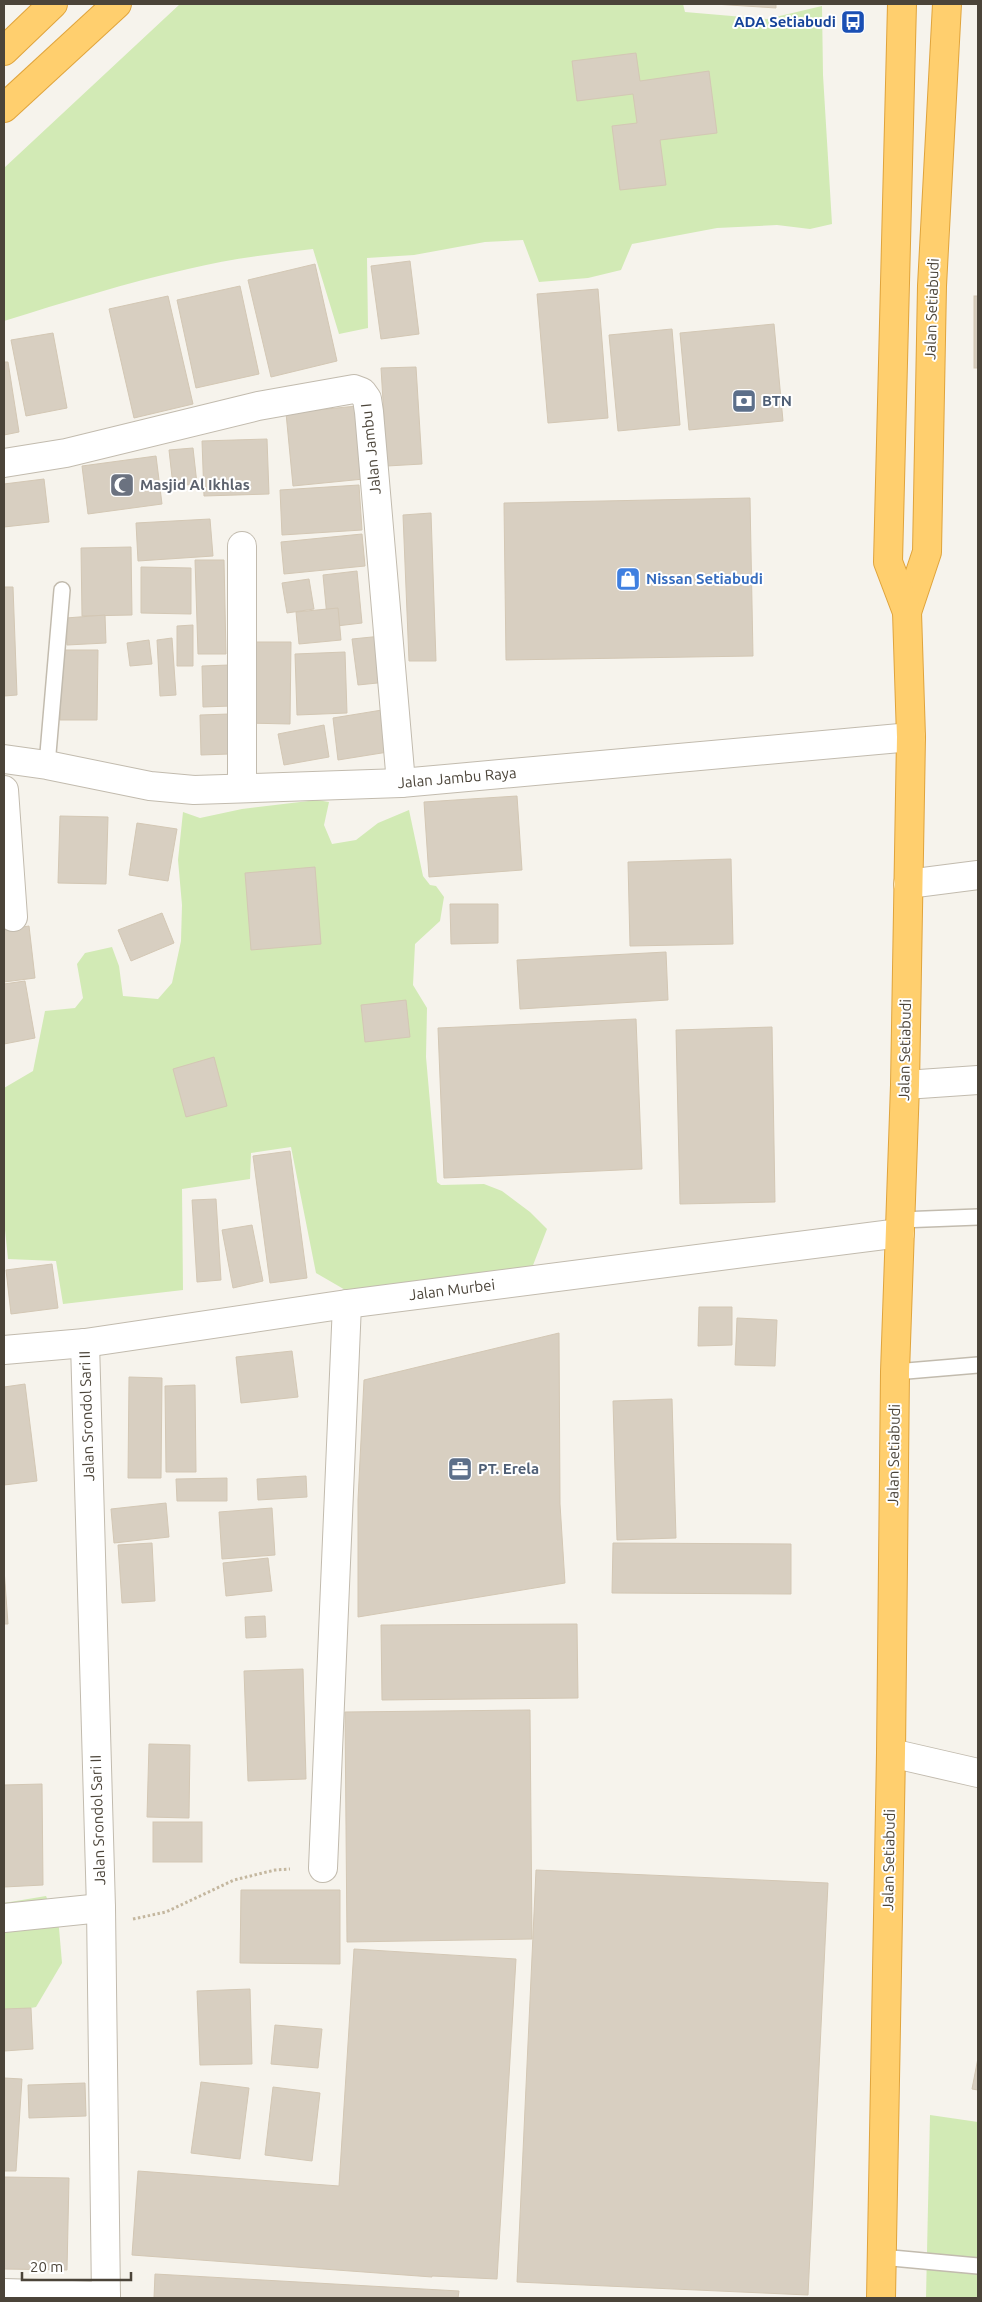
<svg xmlns="http://www.w3.org/2000/svg" width="982" height="2302" font-family="Ubuntu,sans-serif">
  <style>
    .green { fill: #d2eab5 }
    .building { fill: #d8cfc1; stroke: #d3c7b4 }
    .lines { fill: none; stroke-linecap: round; stroke-linejoin: round }
    .lane-casing { stroke: #c2bbae; stroke-width: 18 }
    .street-casing { stroke: #c2bbae; stroke-width: 30 }
    .highway-casing { stroke: #e0a43c; stroke-width: 30 }
    .path { stroke: #c4b79f; stroke-width: 3; stroke-dasharray: 2.5 2.5; stroke-linecap: butt }
    .lane { stroke: #fff; stroke-width: 15 }
    .street { stroke: #fff; stroke-width: 28 }
    .highway { stroke: #ffcf6e; stroke-width: 28 }
    .labels { text-anchor: middle; stroke-width: 4; stroke-linejoin: round; paint-order: stroke }
    .transit-label { font-size: 15px; font-weight: bold; fill: #164399; stroke: #fff; text-anchor: end }
    .street-label { font-size: 15px; fill: #4b4439; stroke: #fff }
    .service-label { font-size: 15px; font-weight: bold; fill: #4e5e75; stroke: #fff; text-anchor: start }
    .worship-label { font-size: 15px; font-weight: bold; fill: #5b616d; stroke: #fff; text-anchor: start }
    .shop-label { font-size: 15px; font-weight: bold; fill: #366cbe; stroke: #fff; text-anchor: start }
  </style>
  <rect width="100%" height="100%" fill="#f6f3ec"/>
  <g class="green">
    <path d="M180,4h503l2,8 82,7 55,-13 1,69 9,149 -22,5 -33,-4 -60,3 -85,16 -11,26 -33,8 -49,4 -16,-42 -38,2 -71,13 -47,3 1,70 -29,6 -26,-85c-42,5 -84,10 -125,20 -62,14 -123,33 -184,52v-153z"/>
    <polygon points="317,800 329,802 324,825 332,844 356,840 378,823 409,810 423,876 430,885 436,886 444,897 440,921 415,944 413,985 427,1008 426,1057 437,1182 441,1185 484,1184 502,1191 530,1212 547,1229 525,1286 366,1302 316,1273 291,1147 251,1153 250,1179 182,1189 183,1290 63,1304 56,1261 8,1259 4,1220 4,1088 33,1071 45,1011 75,1008 83,998 77,964 85,953 112,947 119,966 123,996 158,999 172,983 181,941 182,905 178,860 183,812 200,818 242,809"/>
    <polygon points="46,1896 59,1928 62,1963 36,2007 4,2013 4,1903"/>
    <polygon points="930,2115 978,2122 978,2298 926,2298"/>
  </g>
  <g class="building">
    <polygon points="714,4 776,4 776,8"/>
    <polygon points="636,53 640,81 709,71 717,133 660,140 666,185 620,190 612,126 637,123 633,94 577,101 572,61"/>
    <polygon points="410,261 419,334 381,339 371,266"/>
    <polygon points="315,264 337,361 271,377 248,280"/>
    <polygon points="240,286 259,374 196,388 177,300"/>
    <polygon points="598,289 608,418 548,423 537,294"/>
    <polygon points="168,296 193,404 134,418 109,309"/>
    <rect x="974" y="296" width="4" height="72"/>
    <polygon points="774,324 783,421 689,430 680,333"/>
    <polygon points="672,329 680,425 618,431 609,335"/>
    <polygon points="53,333 67,408 26,416 11,340"/>
    <polygon points="4,362 8,362 19,432 4,435"/>
    <polygon points="416,367 422,464 387,466 381,368"/>
    <polygon points="357,406 364,479 293,486 286,413"/>
    <polygon points="267,439 269,494 204,496 202,441"/>
    <polygon points="193,448 197,484 173,486 169,450"/>
    <polygon points="156,456 162,504 88,514 82,466"/>
    <polygon points="44,479 49,522 4,527 4,484"/>
    <polygon points="359,485 362,530 282,535 280,490"/>
    <polygon points="750,498 753,656 506,660 504,503"/>
    <polygon points="431,513 436,661 409,661 403,515"/>
    <polygon points="210,519 213,556 138,561 136,523"/>
    <polygon points="362,534 365,566 284,574 281,542"/>
    <polygon points="131,547 132,615 82,616 81,548"/>
    <polygon points="195,560 224,560 226,654 198,654"/>
    <polygon points="141,567 191,568 191,614 141,613"/>
    <polygon points="357,571 362,623 328,627 323,575"/>
    <polygon points="309,579 314,609 287,613 282,583"/>
    <polygon points="4,587 13,587 17,695 4,696"/>
    <polygon points="338,608 341,640 299,644 296,612"/>
    <polygon points="105,615 106,643 67,645 66,618"/>
    <polygon points="193,625 193,666 177,666 177,626"/>
    <polygon points="382,636 387,682 358,685 352,639"/>
    <polygon points="172,638 176,695 160,696 157,640"/>
    <polygon points="149,640 152,664 130,666 127,643"/>
    <polygon points="246,642 291,642 290,724 245,723"/>
    <polygon points="62,650 98,650 97,720 60,720"/>
    <polygon points="345,652 347,713 297,715 295,654"/>
    <polygon points="229,665 231,706 203,707 202,666"/>
    <polygon points="382,710 388,752 338,760 333,718"/>
    <polygon points="229,714 229,754 201,755 200,715"/>
    <polygon points="324,725 329,757 284,765 278,734"/>
    <polygon points="517,796 522,870 429,877 424,802"/>
    <polygon points="60,816 108,817 106,884 58,883"/>
    <polygon points="137,823 177,829 168,881 129,875"/>
    <polygon points="731,859 733,944 630,946 628,862"/>
    <polygon points="315,867 321,944 251,950 245,873"/>
    <polygon points="450,904 498,904 498,943 451,944"/>
    <polygon points="162,913 174,943 131,961 118,930"/>
    <polygon points="29,926 35,978 4,982 4,930"/>
    <polygon points="666,952 668,1000 520,1009 517,960"/>
    <polygon points="25,981 35,1038 4,1044 4,984"/>
    <polygon points="406,1000 410,1037 365,1042 361,1005"/>
    <polygon points="636,1019 642,1169 444,1178 438,1028"/>
    <polygon points="772,1027 775,1202 680,1204 676,1030"/>
    <polygon points="214,1057 227,1106 186,1117 173,1069"/>
    <polygon points="290,1151 307,1278 270,1283 253,1156"/>
    <polygon points="216,1199 221,1280 197,1282 192,1200"/>
    <polygon points="252,1225 263,1281 233,1288 222,1230"/>
    <polygon points="52,1264 58,1308 11,1314 6,1270"/>
    <polygon points="699,1307 732,1307 732,1345 698,1346"/>
    <polygon points="737,1318 777,1320 775,1366 735,1365"/>
    <polygon points="559,1333 560,1504 565,1583 358,1617 358,1500 364,1380"/>
    <polygon points="292,1351 298,1397 241,1403 236,1357"/>
    <polygon points="129,1377 162,1378 161,1478 128,1478"/>
    <polygon points="25,1384 37,1481 4,1485 4,1387"/>
    <polygon points="195,1385 196,1472 166,1472 165,1386"/>
    <polygon points="672,1399 676,1538 617,1540 613,1401"/>
    <polygon points="306,1476 307,1497 258,1500 257,1479"/>
    <polygon points="227,1478 227,1501 177,1501 176,1479"/>
    <polygon points="166,1503 169,1537 114,1543 111,1509"/>
    <polygon points="272,1508 275,1555 222,1559 219,1512"/>
    <polygon points="152,1543 155,1601 122,1603 118,1545"/>
    <polygon points="613,1543 791,1544 791,1594 612,1593"/>
    <polygon points="268,1558 272,1591 226,1596 223,1563"/>
    <polygon points="4,1569 8,1624 4,1624"/>
    <polygon points="265,1616 266,1637 246,1638 245,1617"/>
    <polygon points="577,1624 578,1698 382,1700 381,1625"/>
    <polygon points="303,1669 306,1779 248,1781 244,1671"/>
    <polygon points="530,1710 532,1939 347,1942 345,1712"/>
    <polygon points="149,1744 190,1745 189,1818 147,1817"/>
    <polygon points="42,1784 43,1885 4,1887 4,1785"/>
    <rect x="153" y="1822" width="49" height="40"/>
    <polygon points="536,1870 828,1883 808,2295 517,2282"/>
    <polygon points="241,1890 340,1890 340,1964 240,1963"/>
    <polygon points="354,1949 516,1959 497,2279 432,2276 432,2277 132,2255 138,2171 339,2186"/>
    <polygon points="250,1989 252,2064 200,2065 197,1991"/>
    <polygon points="31,2008 33,2049 4,2051 4,2009"/>
    <polygon points="275,2025 322,2029 318,2068 271,2064"/>
    <polygon points="978,2058 978,2090 972,2089"/>
    <polygon points="4,2078 22,2079 16,2171 4,2171"/>
    <polygon points="201,2082 249,2088 240,2159 191,2153"/>
    <polygon points="85,2083 86,2116 29,2118 28,2085"/>
    <polygon points="273,2087 320,2093 312,2161 265,2155"/>
    <polygon points="4,2177 69,2178 67,2270 4,2269"/>
    <polygon points="155,2274 459,2291 458,2298 154,2298"/>
  </g>
  <g class="lines">
    <defs>
      <g id="lane">
        <polyline points="47,765 62,590"/>
        <polyline points="900,1220 978,1217"/>
        <polyline points="895,1372 978,1365"/>
        <polyline points="881,2257 978,2266"/>
      </g>
      <g id="street">
        <polyline points="4,463 66,453 258,406 354,389 362,392 367,399 369,412 401,783"/>
        <polyline points="4,759 47,765 150,786 194,790 401,783 911,737"/>
        <polyline points="242,788 242,546"/>
        <polyline points="4,790 13,917"/>
        <polyline points="908,884 978,875"/>
        <polyline points="905,1085 978,1080"/>
        <polyline points="85,1343 101,1908 106,2298"/>
        <polyline points="4,1350 85,1343 347,1304 900,1233"/>
        <polyline points="891,1753 978,1773"/>
        <polyline points="323,1868 347,1304"/>
        <polyline points="4,1918 101,1908"/>
        <polyline points="4,2293 106,2296"/>
      </g>
      <g id="highway">
        <polyline points="4,51 53,4"/>
        <polyline points="4,108 117,4"/>
        <polyline points="907,612 927,552 932,286 947,4"/>
        <polyline points="881,2298 891,1753 895,1372 905,1085 911,737 907,612 888,562 902,4"/>
      </g>
    </defs>
    <use href="#lane" class="lane-casing"/>
    <use href="#street" class="street-casing"/>
    <use href="#highway" class="highway-casing"/>
    <polyline class="path" points="133,1919 166,1912 234,1880 275,1870 290,1869"/>
    <use href="#lane" class="lane"/>
    <use href="#street" class="street"/>
    <use href="#highway" class="highway"/>
  </g>
  <defs>
    <symbol id="bus-square" viewBox="-11 -11 22 22"><rect x="-9" y="-9" width="18" height="18" rx="4" fill="#1a4fb4" stroke="#fff"/><path d="M-5-6H5V4H4V6H2V4H-2V6H-4V4H-5ZM-3.5-4V0h7V-4ZM-3.5 1.2v1.5H-2V1.2ZM2 1.2v1.5H3.5V1.2Z" fill="#fff"/></symbol>
    <symbol id="bank-square" viewBox="-11 -11 22 22"><rect x="-9" y="-9" width="18" height="18" rx="4" fill="#5c6f8a" stroke="#fff"/><path d="M-6-4H6V4H-6ZM0-2.3a2.3 2.3 0 1 0 0 4.6a2.3 2.3 0 1 0 0-4.6Z" fill="#fff"/></symbol>
    <symbol id="mosque-square" viewBox="-11 -11 22 22"><rect x="-9" y="-9" width="18" height="18" rx="4" fill="#6b7280" stroke="#fff"/><path d="M3.5-4.9A6 6 0 1 0 3.5 4.9A5 5 0 1 1 3.5-4.9Z" fill="#fff"/></symbol>
    <symbol id="shop-square" viewBox="-11 -11 22 22"><rect x="-9" y="-9" width="18" height="18" rx="4" fill="#3f7fe0" stroke="#fff"/><path d="M-5-2.5h2.3a2.7 3.5 0 0 1 5.4 0H5L5.5 6h-11ZM-1.5-2.5h3a1.5 2.3 0 0 0-3 0Z" fill="#fff"/></symbol>
    <symbol id="office-square" viewBox="-11 -11 22 22"><rect x="-9" y="-9" width="18" height="18" rx="4" fill="#5c6f8a" stroke="#fff"/><path d="M-6-3h4V-5.5h4V-3h4V5H-6ZM-1-4.5V-3h2v-1.5ZM-6 0V1H6V0Z" fill="#fff"/></symbol>
  </defs>
  <g fill-rule="evenodd">
    <use href="#bus-square" x="839" y="8" width="28" height="28"/>
    <use href="#bank-square" x="730" y="387" width="28" height="28"/>
    <use href="#mosque-square" x="108" y="471" width="28" height="28"/>
    <use href="#shop-square" x="614" y="565" width="28" height="28"/>
    <use href="#office-square" x="446" y="1455" width="28" height="28"/>
  </g>
  <g class="labels">
    <g class="transit-label">
      <text x="836" y="27">ADA Setiabudi</text>
    </g>
    <g class="street-label">
      <text transform="translate(932 309) rotate(-88)" y="5">Jalan Setiabudi</text>
      <text transform="translate(371 449) rotate(-96)" y="5">Jalan Jambu I</text>
      <text transform="translate(457 778) rotate(-5)" y="5">Jalan Jambu Raya</text>
      <text transform="translate(905 1050) rotate(-89)" y="5">Jalan Setiabudi</text>
      <text transform="translate(452 1290) rotate(-7)" y="5">Jalan Murbei</text>
      <text transform="translate(87 1416) rotate(-92)" y="5">Jalan Srondol Sari II</text>
      <text transform="translate(894 1455) rotate(-89)" y="5">Jalan Setiabudi</text>
      <text transform="translate(98 1820) rotate(-92)" y="5">Jalan Srondol Sari II</text>
      <text transform="translate(889 1860) rotate(-89)" y="5">Jalan Setiabudi</text>
    </g>
    <g class="service-label">
      <text x="762" y="406">BTN</text>
      <text x="478" y="1474">PT. Erela</text>
    </g>
    <g class="worship-label">
      <text x="140" y="490">Masjid Al Ikhlas</text>
    </g>
    <g class="shop-label">
      <text x="646" y="584">Nissan Setiabudi</text>
    </g>
  </g>
  <rect width="982" height="2302" fill="none" stroke="#4b4439" stroke-width="10"/>
  <path d="M22 2272v8h109v-8" fill="none" stroke="#4b4439" stroke-width="2.5"/>
  <text x="30" y="2272" font-size="15" fill="#4b4439" stroke="#ffffff" stroke-width="4" paint-order="stroke">20 m</text>
</svg>
